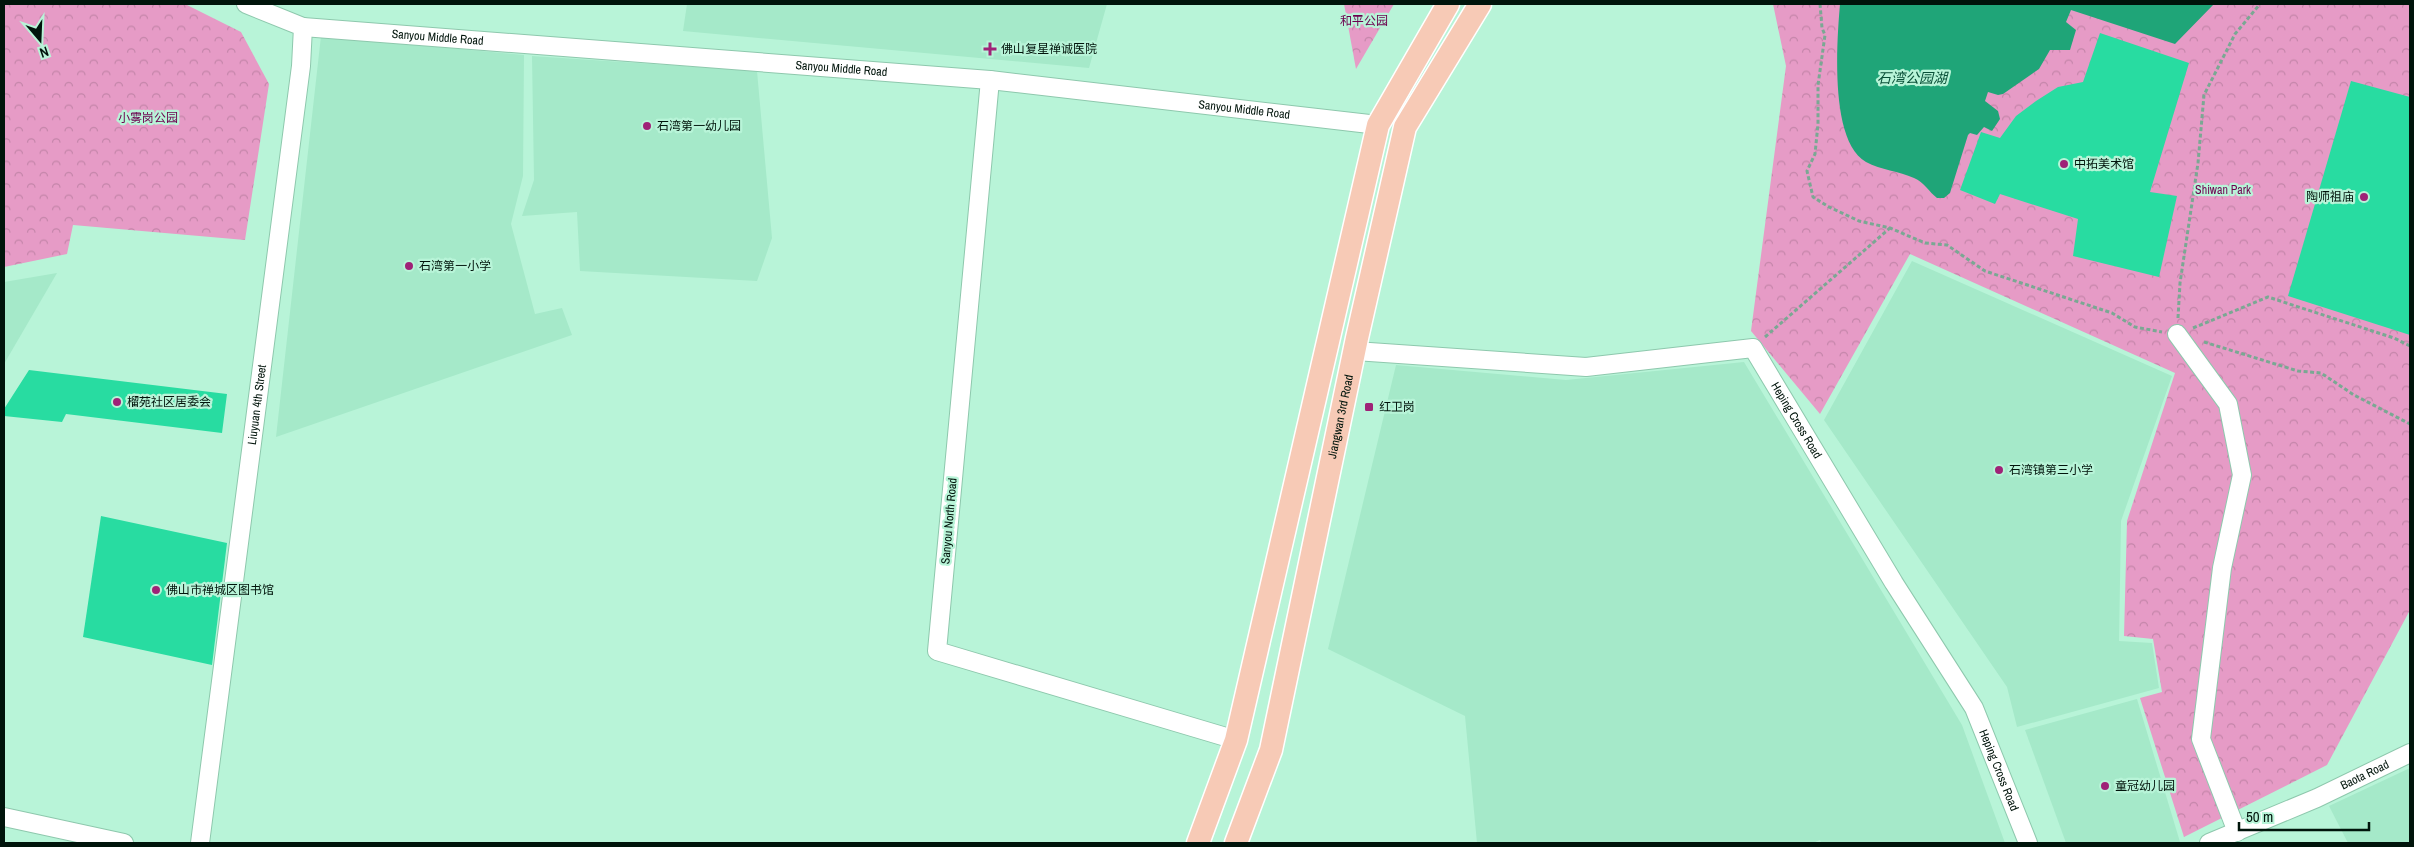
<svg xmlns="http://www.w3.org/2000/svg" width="2414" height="847" font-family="'Archivo Narrow','Noto Sans SC',sans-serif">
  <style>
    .built { fill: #a5e9c9 }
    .forest { fill: url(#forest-crowns) }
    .water { fill: #1fa578 }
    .building { fill: #28dca1 }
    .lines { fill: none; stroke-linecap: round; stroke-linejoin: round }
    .minor-casing { stroke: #8ec8ad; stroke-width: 20 }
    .major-casing { stroke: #fff; stroke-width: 25 }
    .path { stroke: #7aa893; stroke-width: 3; stroke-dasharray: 4 2.5; stroke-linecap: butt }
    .minor { stroke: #fff; stroke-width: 18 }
    .major { stroke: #f7cab6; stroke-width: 22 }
    .poi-dot { fill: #9f2277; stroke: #b8f4d8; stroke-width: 2 }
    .labels { text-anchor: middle; stroke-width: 4.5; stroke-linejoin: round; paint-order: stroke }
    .park-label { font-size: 12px; fill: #6c004e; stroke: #b8f4d8 }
    .street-label { font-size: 12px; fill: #00140b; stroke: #b8f4d8 }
    .poi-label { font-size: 12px; fill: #00140b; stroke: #b8f4d8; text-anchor: start }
    .water-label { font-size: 14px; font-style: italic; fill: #084f37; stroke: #b8f4d8 }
  </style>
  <defs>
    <pattern id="forest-crowns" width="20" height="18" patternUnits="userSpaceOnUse" patternTransform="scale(1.25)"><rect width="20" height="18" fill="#e69bc6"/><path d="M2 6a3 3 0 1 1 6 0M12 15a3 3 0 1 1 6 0" fill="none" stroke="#c485a9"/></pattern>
  </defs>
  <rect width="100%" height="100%" fill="#b8f4d8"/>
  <g class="built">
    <polygon points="687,4 1107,4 1089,68 683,31"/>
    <polygon points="321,36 524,55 523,176 511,224 535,314 562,308 572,335 276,437"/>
    <polygon points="532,56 757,71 772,238 757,281 580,271 577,212 522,216 534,180"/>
    <polygon points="1912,261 2172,376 2121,521 2119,641 2152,643 2159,688 2017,727 2007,687 1824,420"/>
    <polygon points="57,273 4,364 4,282"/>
    <polygon points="1744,362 1962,725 2005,843 1821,843 1820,840 1813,843 1477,843 1465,716 1328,649 1396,365 1566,380"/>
    <polygon points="2137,699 2180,842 2066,843 2025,730"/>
    <polygon points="2410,768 2410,843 2348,843 2329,806"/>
  </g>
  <g class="forest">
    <polygon points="4,4 187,5 241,32 269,84 245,240 73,225 67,254 4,267"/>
    <polygon points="1344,4 1394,4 1356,69"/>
    <polygon points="1773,4 2410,4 2410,610 2327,765 2184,837 2140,698 2162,692 2153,639 2124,636 2127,521 2175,373 1910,254 1820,414 1751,331 1786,66"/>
  </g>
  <path class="water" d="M1840,4h374l-39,40 -104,-34 -5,12 10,8 -6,20h-20l-11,19 -36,25 -5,1 -10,-3 -3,9 13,10 2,8 -8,12 -8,-4 -7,8 -7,-2 -2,2 -18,58 -6,5h-7c-8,-6 -13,-16 -23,-20 -15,-7 -33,-8 -48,-16 -37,-21 -29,-122 -26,-158z"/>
  <g class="building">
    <polygon points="2100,33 2189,63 2150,192 2177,196 2159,277 2073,256 2078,219 2000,194 1995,204 1960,190 1981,132 2000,138 2016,116 2036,101 2058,87 2083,82"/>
    <polygon points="2351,81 2410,97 2410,335 2288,296"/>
    <polygon points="29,370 227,394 222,433 66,414 62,422 4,416 4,409"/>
    <polygon points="101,516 227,543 212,665 83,637"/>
  </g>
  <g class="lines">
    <defs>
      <g id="minor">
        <path id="s1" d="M303,27l687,53 388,45"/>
        <polyline points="990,80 937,651 1236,740"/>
        <polyline points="2177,334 2228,404 2242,475 2222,568 2201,739 2237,832"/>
        <path id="s2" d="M1355,351l231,16 167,-19 141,235 80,125 54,135"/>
        <polyline points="4,817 124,843"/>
        <path id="s3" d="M200,843l101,-777 2,-39 -57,-23"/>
        <path id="s4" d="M2209,843l108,-45 93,-45"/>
      </g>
      <g id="major">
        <polyline points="1198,843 1236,740 1378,125 1448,4"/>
        <path id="s5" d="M1236,843l35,-93 86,-412 48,-211 75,-123"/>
      </g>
    </defs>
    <use href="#minor" class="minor-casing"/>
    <use href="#major" class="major-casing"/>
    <g class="path">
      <polyline points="1820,4 1822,28 1825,35 1818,85 1818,124 1815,154 1807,171 1813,197 1829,207 1859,221 1890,228 1925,243 1947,245 1985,271 2112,313 2135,327 2162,332"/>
      <polyline points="2178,318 2180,283 2198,163 2204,95 2235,34 2260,4"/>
      <polyline points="2193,328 2268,297 2394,338 2410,346"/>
      <polyline points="1765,337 1890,228"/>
      <polyline points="2204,342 2298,371 2321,373 2354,395 2410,424"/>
    </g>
    <use href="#minor" class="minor"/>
    <use href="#major" class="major"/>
  </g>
  <g class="poi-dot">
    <path d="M987.5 41.5h5v5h5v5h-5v5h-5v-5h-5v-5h5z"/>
    <circle cx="647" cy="126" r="5"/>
    <circle cx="2064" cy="164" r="5"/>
    <circle cx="2364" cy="197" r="5"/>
    <circle cx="409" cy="266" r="5"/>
    <circle cx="117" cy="402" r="5"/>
    <rect x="1364" y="402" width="10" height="10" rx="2.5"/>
    <circle cx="1999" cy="470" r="5"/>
    <circle cx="156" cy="590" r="5"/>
    <circle cx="2105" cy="786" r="5"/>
  </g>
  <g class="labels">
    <g class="park-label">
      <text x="1364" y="25">和平公园</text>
      <text x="148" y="122">小雾岗公园</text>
      <text x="2223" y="194">Shiwan Park</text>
    </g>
    <g class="street-label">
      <text dy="4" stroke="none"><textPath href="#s1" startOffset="135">Sanyou Middle Road</textPath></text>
      <text dy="4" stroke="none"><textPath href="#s1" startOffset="540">Sanyou Middle Road</textPath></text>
      <text dy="4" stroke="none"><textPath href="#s1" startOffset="945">Sanyou Middle Road</textPath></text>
      <text dy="4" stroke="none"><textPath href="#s3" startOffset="442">Liuyuan 4th Street</textPath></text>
      <text dy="4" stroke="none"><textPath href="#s5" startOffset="440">Jiangwan 3rd Road</textPath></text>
      <text dy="4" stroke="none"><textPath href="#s2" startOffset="484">Heping Cross Road</textPath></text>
      <text transform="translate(949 521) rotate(-85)" y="4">Sanyou North Road</text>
      <text dy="4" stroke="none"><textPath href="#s2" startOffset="889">Heping Cross Road</textPath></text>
      <text dy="4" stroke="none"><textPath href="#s4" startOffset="170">Baota Road</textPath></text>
    </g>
    <g class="poi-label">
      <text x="1001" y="53">佛山复星禅诚医院</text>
      <text x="657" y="130">石湾第一幼儿园</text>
      <text x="2074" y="168">中拓美术馆</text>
      <text x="2354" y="201" text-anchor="end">陶师祖庙</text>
      <text x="419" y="270">石湾第一小学</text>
      <text x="127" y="406">榴苑社区居委会</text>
      <text x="1379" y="411">红卫岗</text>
      <text x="2009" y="474">石湾镇第三小学</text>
      <text x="166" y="594">佛山市禅城区图书馆</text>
      <text x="2115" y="790">童冠幼儿园</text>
    </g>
    <g class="water-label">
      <text x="1912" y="83">石湾公园湖</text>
    </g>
  </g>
  <rect width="2414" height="847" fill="none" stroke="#00140b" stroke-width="10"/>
  <g transform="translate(40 40) rotate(161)" stroke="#b8f4d8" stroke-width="4" paint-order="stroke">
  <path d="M0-4L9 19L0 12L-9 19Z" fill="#00140b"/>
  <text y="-8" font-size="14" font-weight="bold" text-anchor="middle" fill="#00140b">N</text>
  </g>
  <path d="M2239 822v8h130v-8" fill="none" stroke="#00140b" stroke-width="2.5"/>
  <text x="2246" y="822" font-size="15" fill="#00140b" stroke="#b8f4d8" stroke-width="4" paint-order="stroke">50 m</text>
</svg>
